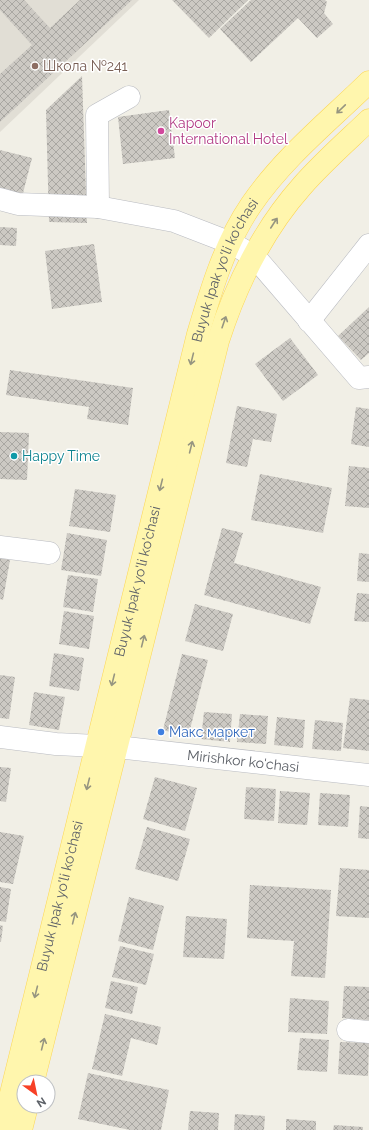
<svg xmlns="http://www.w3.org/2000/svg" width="369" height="1130" font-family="Raleway,sans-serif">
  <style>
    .education { fill: #e1ded5 }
    .building { fill: url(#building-cross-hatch) }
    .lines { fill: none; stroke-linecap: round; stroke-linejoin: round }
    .minor-casing { stroke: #b9bbc1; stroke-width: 23 }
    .major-casing { stroke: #fdd653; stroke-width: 23 }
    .minor { stroke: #fff; stroke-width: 22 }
    .major { stroke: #fff6ad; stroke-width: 22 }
    .oneway { stroke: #969580 }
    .education-dot { fill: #8d6e63; stroke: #fff; stroke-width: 1.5 }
    .hotel-dot { fill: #d1479c; stroke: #fff; stroke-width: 1.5 }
    .culture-dot { fill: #0f9aa8; stroke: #fff; stroke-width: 1.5 }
    .shop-dot { fill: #3f7fe0; stroke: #fff; stroke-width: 1.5 }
    .labels { text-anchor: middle; stroke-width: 3; stroke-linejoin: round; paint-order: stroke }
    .education-label { font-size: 14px; fill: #785e54; stroke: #fff; text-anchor: start }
    .hotel-label { font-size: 14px; fill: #b23c85; stroke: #fff; text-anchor: start }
    .street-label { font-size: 14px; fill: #5d6168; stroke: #fff }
    .culture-label { font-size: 14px; fill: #0d838f; stroke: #fff; text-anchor: start }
    .shop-label { font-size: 14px; fill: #366cbe; stroke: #fff; text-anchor: start }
  </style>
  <defs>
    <pattern id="building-cross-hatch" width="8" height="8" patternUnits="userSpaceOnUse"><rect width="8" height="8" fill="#ccc9c3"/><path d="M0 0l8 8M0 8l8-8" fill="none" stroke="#a9a7a2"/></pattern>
  </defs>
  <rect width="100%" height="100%" fill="#f1efe6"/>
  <polygon class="education" points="0,0 139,0 0,132"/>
  <g class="building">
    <polygon points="0,0 24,0 50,28 80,0 132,0 0,122 0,74 32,45 0,10"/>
    <polygon points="172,0 248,0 209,38"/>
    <polygon points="251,0 325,0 327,2 324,13 333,24 317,38 298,18 251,62 220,29"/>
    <polygon points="82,76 87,223 49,222 46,110"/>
    <polygon points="169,110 175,158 123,164 118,117"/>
    <polygon points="0,150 32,158 22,197 0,191"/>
    <polygon points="0,227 17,228 16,246 0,245"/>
    <polygon points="94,244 102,302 52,309 45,251"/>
    <polygon points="369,307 369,353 361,360 338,336"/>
    <polygon points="290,338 318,375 283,401 255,364"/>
    <polygon points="10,370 133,388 128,425 87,419 89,407 6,395"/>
    <polygon points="237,406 277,414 271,442 253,439 247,467 226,463"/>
    <polygon points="356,407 369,409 369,447 351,444"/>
    <polygon points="0,432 29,433 27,480 0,479"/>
    <polygon points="349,466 369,468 369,508 345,506"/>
    <polygon points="260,474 332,488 323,533 251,520"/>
    <polygon points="75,489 116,495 110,532 69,526"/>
    <polygon points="222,528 243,533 234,563 321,587 310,624 204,595"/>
    <polygon points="67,533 107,540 101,576 61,570"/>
    <polygon points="359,553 369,554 369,582 357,581"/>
    <polygon points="0,558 10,560 3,600 0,599"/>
    <polygon points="68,575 98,579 93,612 63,607"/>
    <polygon points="357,593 369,594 369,622 354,621"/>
    <polygon points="195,604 233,614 223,651 185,641"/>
    <polygon points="64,611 94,616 89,649 59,644"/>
    <polygon points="54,653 84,658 79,691 49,686"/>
    <polygon points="182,654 208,660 188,737 163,730"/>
    <polygon points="0,675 15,677 9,719 0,718"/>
    <polygon points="34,692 65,697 59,730 29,725"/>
    <polygon points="350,698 369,700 369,751 343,748"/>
    <polygon points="204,712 232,714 230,742 201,739"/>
    <polygon points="240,714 268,716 266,744 237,742"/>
    <polygon points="277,717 305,720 303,748 274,745"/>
    <polygon points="315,720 343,723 341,751 312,749"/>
    <polygon points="0,767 11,768 6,802 0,801"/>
    <polygon points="155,777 197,788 185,831 143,819"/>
    <polygon points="246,787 276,789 274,821 244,819"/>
    <polygon points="280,791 310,793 307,825 278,823"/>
    <polygon points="320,793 350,795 348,827 318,825"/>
    <polygon points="360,806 369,807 369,839 358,838"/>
    <polygon points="147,827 190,839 178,881 135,869"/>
    <polygon points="0,832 24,836 13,884 0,882"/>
    <polygon points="340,868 369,870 369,918 336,916"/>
    <polygon points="250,885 331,890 325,978 291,976 294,941 247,938"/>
    <polygon points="0,887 11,889 6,922 0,921"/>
    <polygon points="129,897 164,906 153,950 118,941"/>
    <polygon points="186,916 227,919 224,959 183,957"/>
    <polygon points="0,925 3,926 1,942 0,942"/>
    <polygon points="120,946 154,954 146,985 112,977"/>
    <polygon points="111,981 138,987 132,1014 105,1008"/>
    <polygon points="344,986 369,987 369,1020 342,1018"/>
    <polygon points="290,998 329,1001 327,1034 288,1032"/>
    <polygon points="105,1014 161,1027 157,1045 131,1038 122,1076 92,1069"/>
    <polygon points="300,1038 329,1040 327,1072 297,1070"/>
    <polygon points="340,1042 369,1043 368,1076 338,1074"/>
    <polygon points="88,1073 169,1090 161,1130 130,1130 78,1119"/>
    <polygon points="190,1111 219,1113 218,1130 188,1130"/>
    <polygon points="235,1114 265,1116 264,1130 234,1130"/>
    <polygon points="286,1119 316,1121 316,1130 286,1130"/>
    <polygon points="334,1125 363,1127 363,1130 333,1130"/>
  </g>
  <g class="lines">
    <defs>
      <g id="minor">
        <polyline points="0,199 18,204 98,207 174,221 231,243 254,256 359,378 369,377"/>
        <polyline points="98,207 97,115 129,97"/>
        <polyline points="309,321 369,245"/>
        <polyline points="0,547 49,553"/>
        <polyline points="0,737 56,744 97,746"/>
        <path id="s1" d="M117,747l252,28"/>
        <polyline points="348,1030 369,1032"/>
      </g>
      <g id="major">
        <path d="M33,1082l185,-741c18,-56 44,-110 84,-155 20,-23 44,-44 67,-66"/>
        <path id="s2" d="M2,1130l196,-796c13,-44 27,-91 53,-129 32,-47 78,-84 118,-123"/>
        <polyline points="21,1130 27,1106"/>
      </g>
    </defs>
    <use href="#minor" class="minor-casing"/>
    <use href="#major" class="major-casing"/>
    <use href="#minor" class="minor"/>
    <use href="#major" class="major"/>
  </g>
  <defs><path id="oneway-shaft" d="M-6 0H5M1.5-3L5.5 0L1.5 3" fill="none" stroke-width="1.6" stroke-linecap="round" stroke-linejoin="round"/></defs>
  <g class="oneway">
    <use href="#oneway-shaft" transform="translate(341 109) rotate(136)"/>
    <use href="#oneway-shaft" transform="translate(274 223) rotate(-57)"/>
    <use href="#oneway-shaft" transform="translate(224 322) rotate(-71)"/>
    <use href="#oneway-shaft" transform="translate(192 359) rotate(104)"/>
    <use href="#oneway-shaft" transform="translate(191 447) rotate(-76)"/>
    <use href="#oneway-shaft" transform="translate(161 485) rotate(104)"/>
    <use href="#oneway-shaft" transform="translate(143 641) rotate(-76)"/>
    <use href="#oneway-shaft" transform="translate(113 680) rotate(104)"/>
    <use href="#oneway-shaft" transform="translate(88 784) rotate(104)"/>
    <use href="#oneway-shaft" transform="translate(74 918) rotate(-76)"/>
    <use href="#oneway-shaft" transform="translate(36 992) rotate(104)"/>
    <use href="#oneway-shaft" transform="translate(43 1044) rotate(-76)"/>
  </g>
  <circle class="education-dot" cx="35" cy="66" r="4"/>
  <circle class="hotel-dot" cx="161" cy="131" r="4"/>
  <circle class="culture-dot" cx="14" cy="456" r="4"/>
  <circle class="shop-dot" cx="161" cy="732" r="4"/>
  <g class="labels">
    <g class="education-label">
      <text x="43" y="71">Школа №241</text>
    </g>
    <g class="hotel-label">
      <text x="169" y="128">Kapoor<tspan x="169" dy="16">International Hotel</tspan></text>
    </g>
    <g class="street-label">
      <text dy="5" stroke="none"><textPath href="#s2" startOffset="889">Buyuk Ipak yo'li ko'chasi</textPath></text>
      <text dy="5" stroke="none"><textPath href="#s2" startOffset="565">Buyuk Ipak yo'li ko'chasi</textPath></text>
      <text dy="5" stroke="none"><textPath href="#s1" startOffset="127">Mirishkor ko'chasi</textPath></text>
      <text dy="5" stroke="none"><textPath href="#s2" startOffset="241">Buyuk Ipak yo'li ko'chasi</textPath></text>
    </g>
    <g class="culture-label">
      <text x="22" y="461">Happy Time</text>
    </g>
    <g class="shop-label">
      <text x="169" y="737">Макс маркет</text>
    </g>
  </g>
  <g transform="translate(36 1094) rotate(147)"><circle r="19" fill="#ffffff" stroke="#bec0c3"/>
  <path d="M0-3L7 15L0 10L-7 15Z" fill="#f74026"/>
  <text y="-6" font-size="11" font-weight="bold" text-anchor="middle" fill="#5d6168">N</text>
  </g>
</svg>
